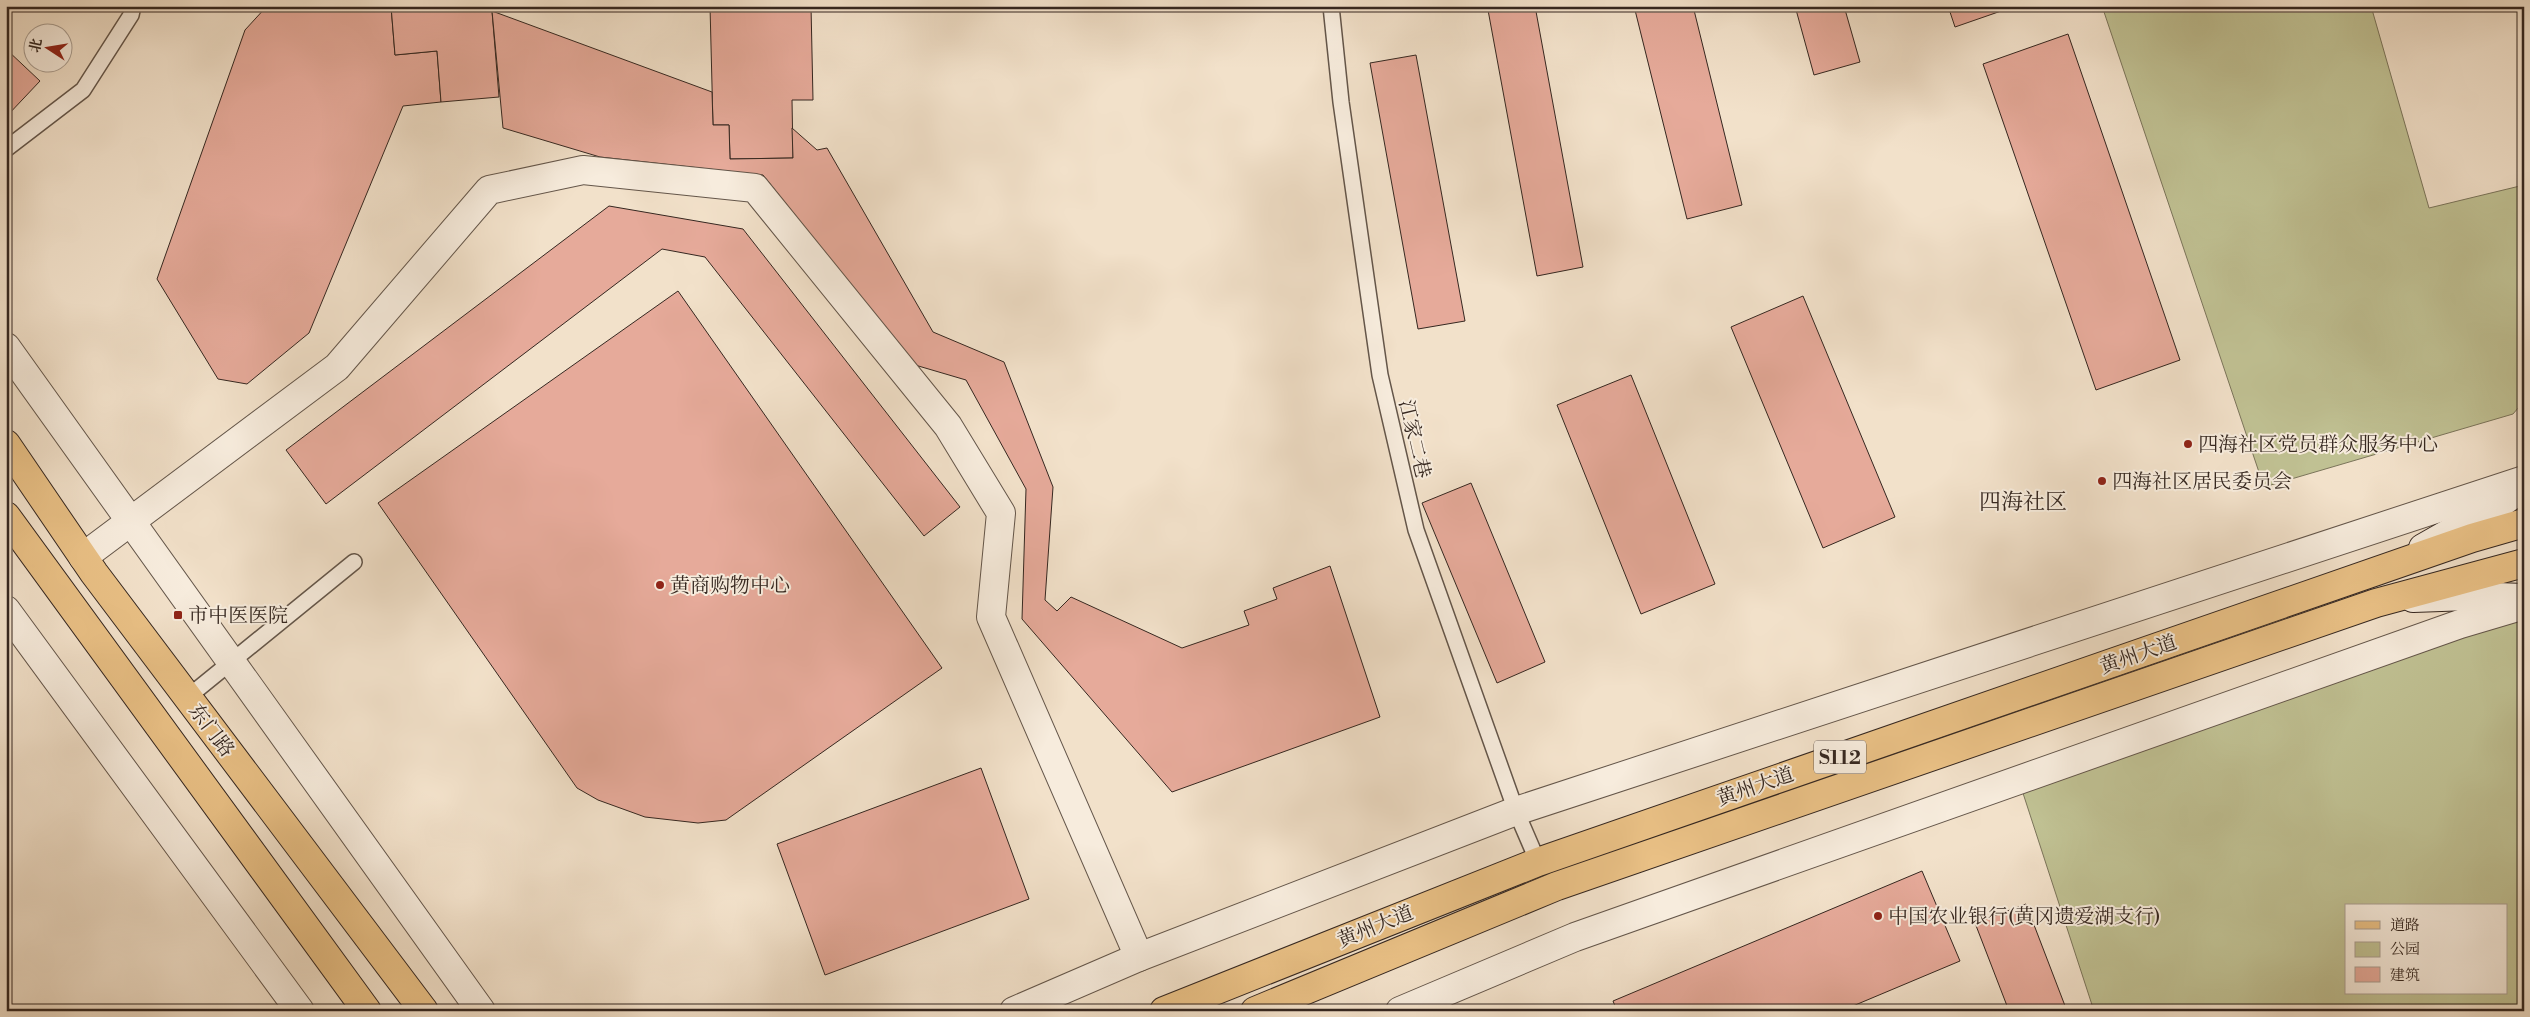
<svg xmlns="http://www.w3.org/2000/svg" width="2530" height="1017" font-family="'Libre Bodoni','Noto Serif SC',serif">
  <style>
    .green { fill: #c0c193; stroke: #7a745a; fill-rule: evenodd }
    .building { fill: #e6aa9a; stroke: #352720 }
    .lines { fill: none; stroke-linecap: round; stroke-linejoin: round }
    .lane-casing { stroke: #64564a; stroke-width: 18 }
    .street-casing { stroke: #64564a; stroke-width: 30 }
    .secondary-casing { stroke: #352720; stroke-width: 30 }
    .primary-casing { stroke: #352720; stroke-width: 30 }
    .lane { stroke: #f7ecdd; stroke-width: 15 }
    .street { stroke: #f7ecdd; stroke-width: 28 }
    .secondary { stroke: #f7ecdd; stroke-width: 28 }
    .primary { stroke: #e9c085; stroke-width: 28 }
    .poi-dot { fill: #8f2418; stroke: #f7ecdd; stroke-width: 2 }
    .labels { text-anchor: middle; stroke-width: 4; stroke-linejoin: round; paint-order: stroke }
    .shield { fill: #f7ecdd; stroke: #6f6259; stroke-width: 1 }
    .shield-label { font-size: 19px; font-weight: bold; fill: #352720 }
    .street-label { font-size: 20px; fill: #352720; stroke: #f7ecdd }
    .poi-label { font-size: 20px; fill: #352720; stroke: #f7ecdd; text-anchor: start }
    .quarter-label { font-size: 22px; fill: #352720; stroke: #f7ecdd }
  </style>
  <rect width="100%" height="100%" fill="#f2e1ca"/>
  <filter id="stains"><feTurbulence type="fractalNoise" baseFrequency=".004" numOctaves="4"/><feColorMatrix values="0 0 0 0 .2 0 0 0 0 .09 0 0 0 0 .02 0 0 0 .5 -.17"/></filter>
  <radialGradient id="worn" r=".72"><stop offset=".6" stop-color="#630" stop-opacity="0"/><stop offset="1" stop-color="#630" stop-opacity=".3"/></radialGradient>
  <g class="green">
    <polygon points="2102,6 2371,6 2429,208 2524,185 2524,401 2513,414 2264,487"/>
    <path d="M2524,617v389l-15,5h-415l-74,-227zM2346,906h160v87h-160z"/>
  </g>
  <g class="building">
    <polygon points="267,6 391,6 395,55 437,51 441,102 403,106 309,333 247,384 218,379 157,279 245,30"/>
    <polygon points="391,6 509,6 509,9 492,11 499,97 441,102 437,51 395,55"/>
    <polygon points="710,6 811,6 813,100 792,100 793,158 730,159 729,125 713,125"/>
    <polygon points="1507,6 1535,6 1583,267 1537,276 1488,10"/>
    <polygon points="1634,6 1693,6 1742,205 1687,219"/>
    <polygon points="1795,6 1844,6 1860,62 1814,75"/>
    <polygon points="1948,6 2002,6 2004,10 1955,27"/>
    <polygon points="492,11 712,92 713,125 729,125 730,159 793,158 792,128 817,150 827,148 933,332 1004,362 1053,487 1045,600 1057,611 1071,597 1182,648 1249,625 1244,611 1277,599 1273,588 1330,566 1380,717 1172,792 1022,619 1026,489 966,380 915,365 763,175 600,157 503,128"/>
    <polygon points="2068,34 2180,360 2096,390 1983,64"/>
    <polygon points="6,49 40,81 6,117"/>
    <polygon points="1416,55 1465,321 1418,329 1370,63"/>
    <polygon points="609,206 743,229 960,507 924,536 705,257 662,249 326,504 286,450"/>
    <polygon points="678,291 942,668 726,820 698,823 645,817 598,800 577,788 378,503"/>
    <polygon points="1803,296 1895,517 1823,548 1731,327"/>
    <polygon points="1631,375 1715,584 1641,614 1557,405"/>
    <polygon points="1471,483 1545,662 1497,683 1422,503"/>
    <polygon points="981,768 1029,899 825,975 777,844"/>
    <polygon points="1922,871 1960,961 1841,1011 1617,1011 1613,1001"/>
    <polygon points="2026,904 2067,1011 2009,1011 1975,923"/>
  </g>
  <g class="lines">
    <defs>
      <g id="lane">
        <polyline points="1331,6 1341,102 1380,375 1416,530 1516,811 1538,862"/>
        <polyline points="6,149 83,90 131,15 133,6"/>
        <polyline points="188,697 354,562"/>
      </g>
      <g id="street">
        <polyline points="6,347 481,1011"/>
        <polyline points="83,557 337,367 489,190 583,170 755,188 948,426 1001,513 991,617 1139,957"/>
        <polyline points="6,610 300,1011"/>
        <polyline points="1014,1011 1139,957 1516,811 2524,480"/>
        <polyline points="1400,1011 1575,937 2460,624 2524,605"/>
      </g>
      <g id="secondary">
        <polyline points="2423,548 2497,506 2524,486"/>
        <polyline points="2413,598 2469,596 2524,598"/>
      </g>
      <g id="primary">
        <polyline points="6,444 94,573 424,1011"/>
        <polyline points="6,516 367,1011"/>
        <polyline points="1164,1011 1538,862 2472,538 2524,523"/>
        <polyline points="1255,1011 1557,886 2376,603 2524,563"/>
      </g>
    </defs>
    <use href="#lane" class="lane-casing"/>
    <use href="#street" class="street-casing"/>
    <use href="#secondary" class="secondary-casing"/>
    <use href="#primary" class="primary-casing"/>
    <use href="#lane" class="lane"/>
    <use href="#street" class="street"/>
    <use href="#secondary" class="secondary"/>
    <use href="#primary" class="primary"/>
  </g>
  <g class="poi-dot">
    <circle cx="2188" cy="444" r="5"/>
    <circle cx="2102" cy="481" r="5"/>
    <circle cx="660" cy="585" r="5"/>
    <rect x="173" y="610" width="10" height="10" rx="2.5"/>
    <circle cx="1878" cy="916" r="5"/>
  </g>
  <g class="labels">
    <rect class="shield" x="1814" y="740.5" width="52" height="33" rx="4"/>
    <g class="shield-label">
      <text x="1840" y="764">S112</text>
    </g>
    <g class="street-label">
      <text transform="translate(1415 439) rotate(77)" y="7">江家二巷</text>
      <text transform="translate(2138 654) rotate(-19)" y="7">黄州大道</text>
      <text transform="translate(212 730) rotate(53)" y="7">东门路</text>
      <text transform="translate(1755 786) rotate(-19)" y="7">黄州大道</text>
      <text transform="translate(1375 926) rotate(-22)" y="7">黄州大道</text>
    </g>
    <g class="poi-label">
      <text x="2198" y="451">四海社区党员群众服务中心</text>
      <text x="2112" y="488">四海社区居民委员会</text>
      <text x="670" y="592">黄商购物中心</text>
      <text x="188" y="622">市中医医院</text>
      <text x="1888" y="923">中国农业银行(黄冈遗爱湖支行)</text>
    </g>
    <g class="quarter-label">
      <text x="2023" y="509">四海社区</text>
    </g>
  </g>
  <rect width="2530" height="1017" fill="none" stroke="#f2e1ca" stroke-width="25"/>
  <rect x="8" y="8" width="2515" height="1002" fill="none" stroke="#352720" stroke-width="2.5"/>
  <rect x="12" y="12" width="2505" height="992" fill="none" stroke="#352720"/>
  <rect x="2345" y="904" width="162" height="90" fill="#f7ecdd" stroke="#a99d91"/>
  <rect x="2355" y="921" width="25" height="8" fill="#e9c085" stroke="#a99d91"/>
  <text x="2390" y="930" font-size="15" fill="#352720">道路</text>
  <rect x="2355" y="942" width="25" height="15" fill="#c0c193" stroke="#a99d91"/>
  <text x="2390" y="954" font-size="15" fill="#352720">公园</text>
  <rect x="2355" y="967" width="25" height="15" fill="#e6aa9a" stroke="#a99d91"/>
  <text x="2390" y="980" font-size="15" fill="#352720">建筑</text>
  <g transform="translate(48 48) rotate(282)"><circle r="24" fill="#f7ecdd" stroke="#a99d91"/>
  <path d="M0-4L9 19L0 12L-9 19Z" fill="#8f2418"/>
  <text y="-8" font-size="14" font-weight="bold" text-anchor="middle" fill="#352720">北</text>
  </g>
  <rect width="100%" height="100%" filter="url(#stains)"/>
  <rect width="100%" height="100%" fill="url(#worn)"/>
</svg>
